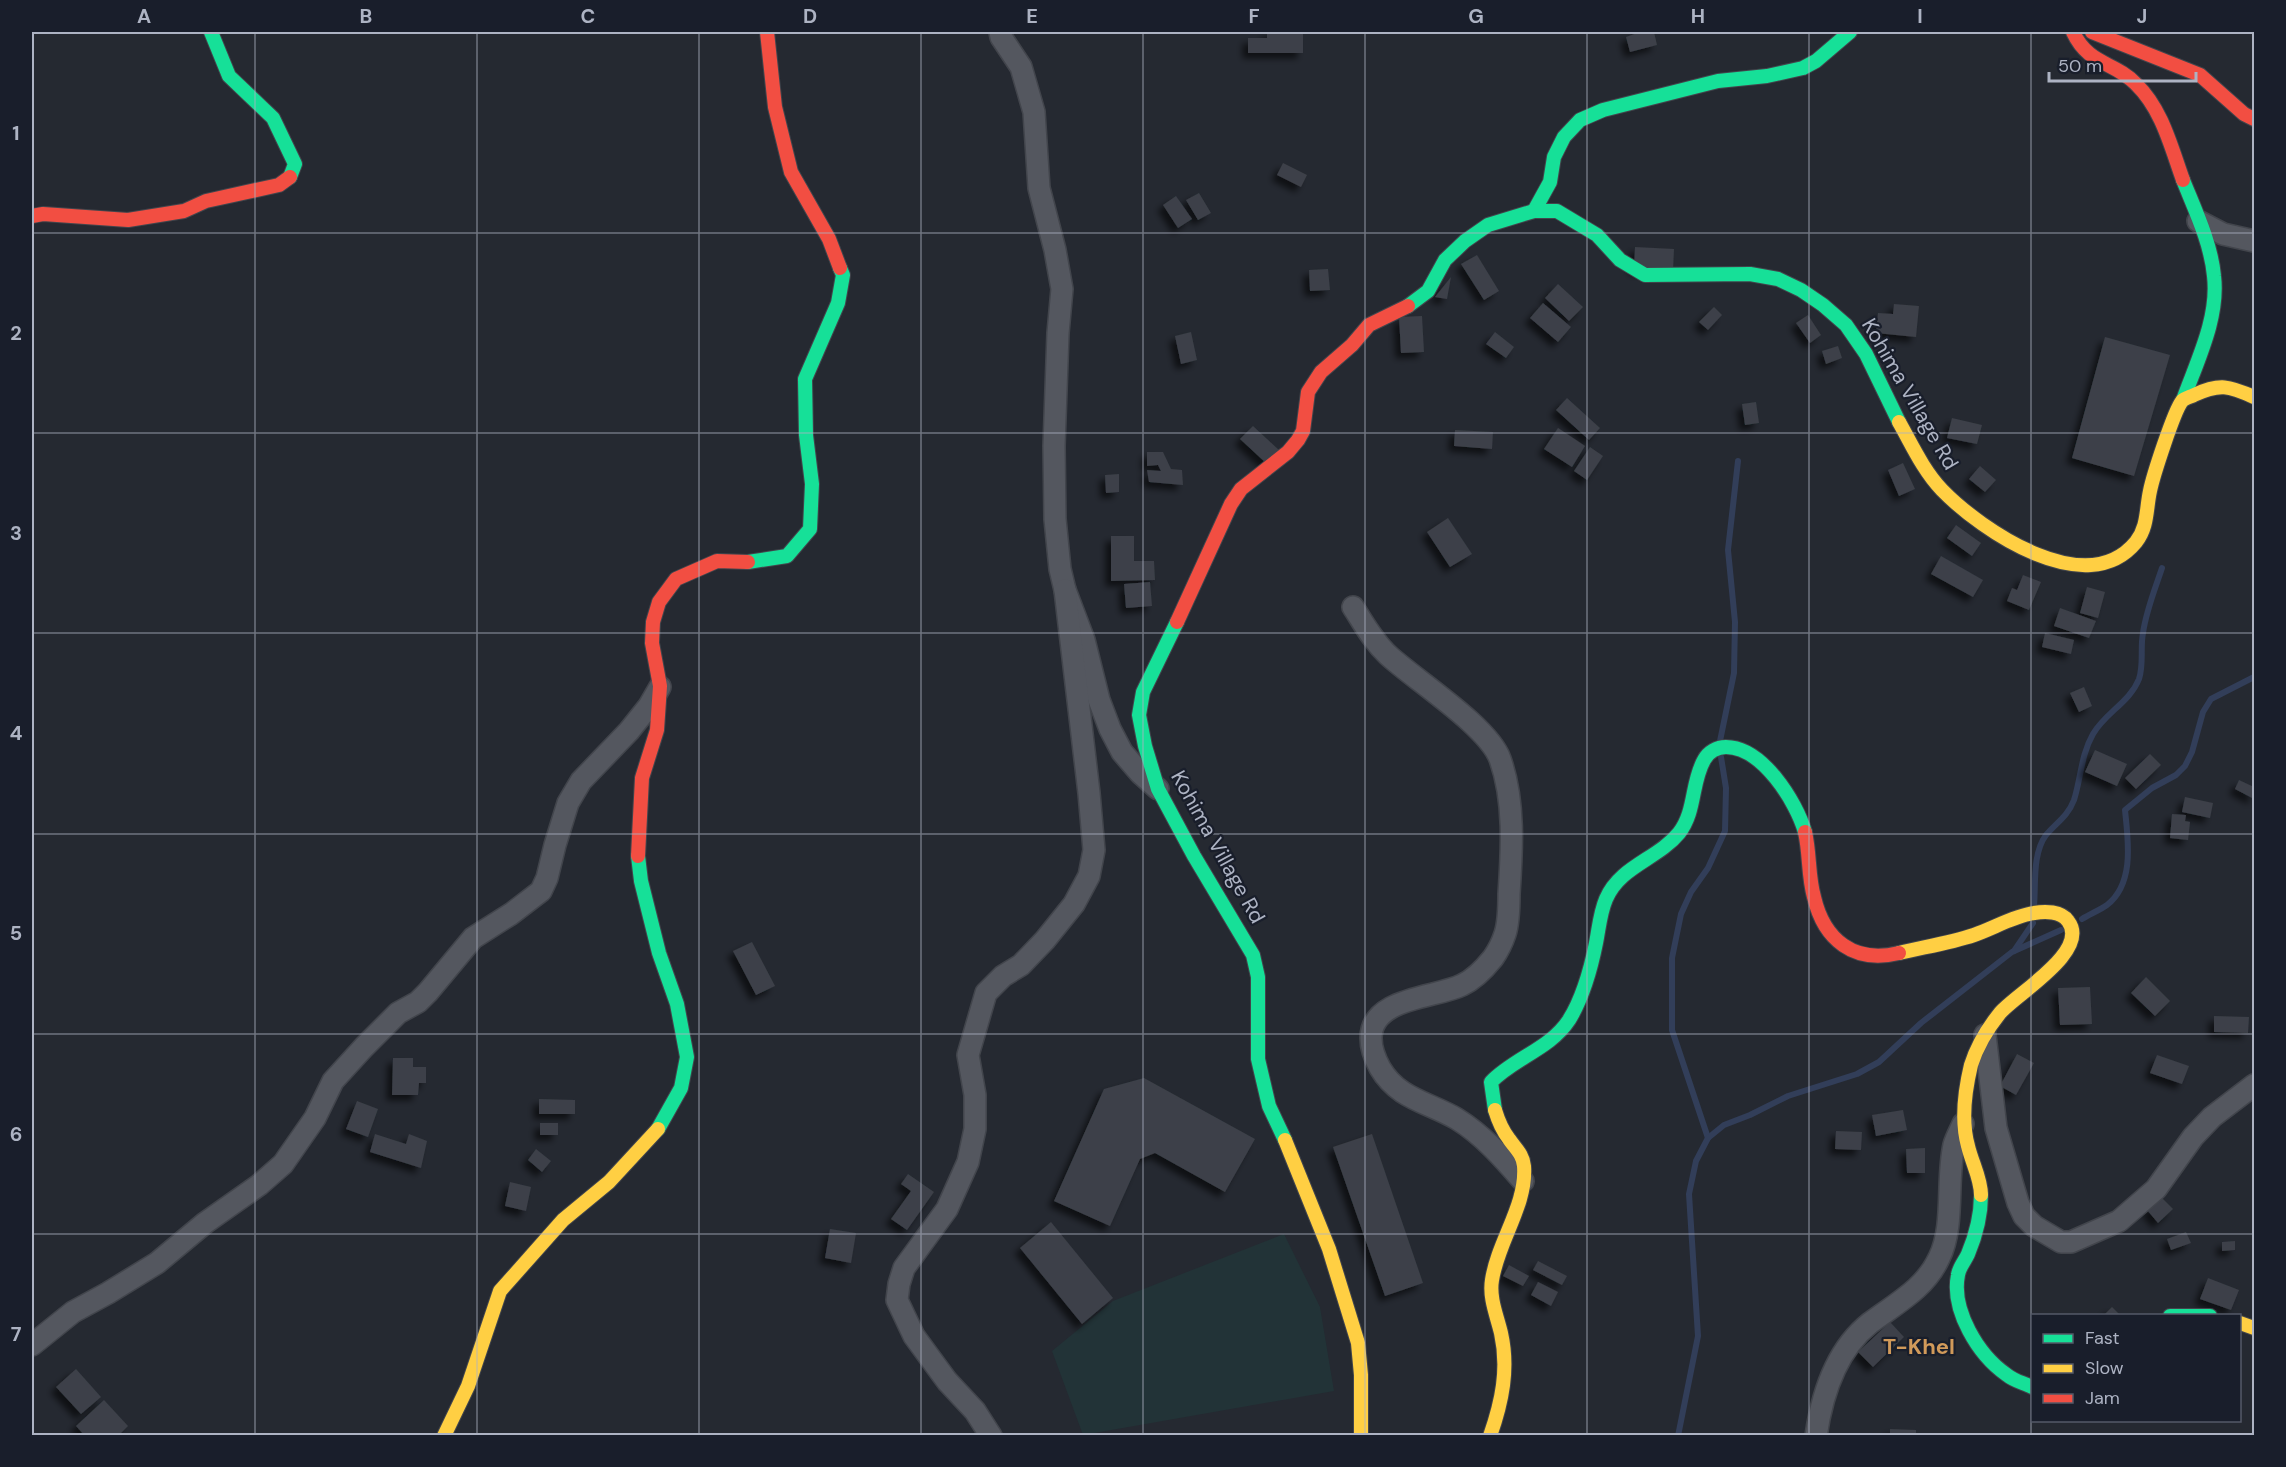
<svg xmlns="http://www.w3.org/2000/svg" width="2286" height="1467" font-family="'DM Sans',sans-serif">
  <style>
    .green { fill: #223337 }
    .lines { fill: none; stroke-linecap: round; stroke-linejoin: round }
    .stream { stroke: #323e59; stroke-width: 6 }
    .building { fill: #3c4048; filter: url(#shadow) }
    .street-casing { stroke: #42454c; stroke-width: 24 }
    .fast-casing { stroke: #42454c; stroke-width: 16 }
    .slow-casing { stroke: #42454c; stroke-width: 16 }
    .jam-casing { stroke: #42454c; stroke-width: 16 }
    .street { stroke: #54575f; stroke-width: 21 }
    .fast { stroke: #16e098; stroke-width: 14 }
    .slow { stroke: #ffcf43; stroke-width: 14 }
    .jam { stroke: #f24e42; stroke-width: 14 }
    .grid { fill: none; stroke: #adb3c3; stroke-width: 1.5; stroke-opacity: 0.55 }
    .labels { text-anchor: middle; stroke-width: 4.5; stroke-linejoin: round; paint-order: stroke }
    .street-label { font-size: 21px; fill: #adb3c3; stroke: #191e2b }
    .neighbourhood-label { font-size: 22px; font-weight: bold; fill: #d19a5a; stroke: #191e2b }
    .neatline { fill: none; stroke: #adb3c3; stroke-width: 2 }
    .grid-label { font-size: 20px; text-anchor: middle; font-weight: bold; fill: #adb3c3 }
  </style>
  <defs>
    <filter id="shadow"><feDropShadow dx="-5.5" dy="5.5" stdDeviation="3" flood-color="#0009"/></filter>
  </defs>
  <rect width="100%" height="100%" fill="#252931"/>
  <polygon class="green" points="1284,1234 1320,1307 1334,1391 1083,1435 1052,1351 1113,1301"/>
  <g class="lines">
    <g class="stream">
      <polyline points="1720,741 1734,673 1735,622 1728,550 1738,461"/>
      <path d="M2034,906c2,-21 -2,-52 12,-71 10,-12 22,-19 28,-35 7,-22 7,-45 19,-66 12,-21 37,-32 46,-55 5,-15 1,-31 4,-46 3,-22 12,-44 19,-65"/>
      <path d="M2082,919c8,-5 18,-9 25,-14 28,-22 21,-65 18,-95l27,-22 24,-13 9,-9 7,-14 11,-40 8,-13 43,-22"/>
      <polyline points="2014,951 2033,923"/>
      <polyline points="1708,1138 1672,1030 1672,958 1681,914 1691,892 1708,868 1725,831 1726,788 1721,757"/>
      <polyline points="1678,1436 1698,1336 1689,1194 1696,1161 1708,1138 1724,1125 1750,1115 1788,1096 1857,1074 1879,1062 1921,1023 2012,952 2061,930"/>
    </g>
  </g>
  <g class="building">
    <polygon points="1267,32 1303,32 1303,53 1248,53 1248,38 1267,38"/>
    <polygon points="1640,32 1654,32 1657,45 1630,52 1626,37"/>
    <polygon points="1283,163 1307,175 1301,187 1277,175"/>
    <polygon points="1199,193 1211,213 1198,220 1186,200"/>
    <polygon points="1176,196 1192,219 1178,228 1163,205"/>
    <polygon points="1635,247 1674,249 1673,271 1634,269"/>
    <polygon points="1477,255 1499,291 1484,300 1461,264"/>
    <polygon points="1328,269 1330,290 1310,291 1309,270"/>
    <polygon points="1451,277 1447,299 1435,297"/>
    <polygon points="1558,284 1583,307 1569,321 1545,298"/>
    <polygon points="1543,303 1571,327 1558,342 1530,318"/>
    <polygon points="1894,304 1919,306 1916,337 1876,333 1878,313 1893,314"/>
    <polygon points="1714,307 1722,315 1708,330 1699,322"/>
    <polygon points="1808,315 1821,335 1810,343 1796,323"/>
    <polygon points="1422,316 1424,352 1401,353 1399,317"/>
    <polygon points="1191,332 1197,360 1181,364 1175,336"/>
    <polygon points="1495,332 1514,347 1506,358 1486,344"/>
    <polygon points="2105,337 2170,355 2134,476 2072,458"/>
    <polygon points="1838,346 1842,358 1826,364 1822,351"/>
    <polygon points="1567,398 1600,428 1589,440 1556,410"/>
    <polygon points="1756,402 1759,423 1745,425 1742,404"/>
    <polygon points="1952,418 1982,425 1977,444 1947,438"/>
    <polygon points="1253,426 1280,451 1268,465 1240,439"/>
    <polygon points="1558,428 1585,446 1572,467 1544,449"/>
    <polygon points="1455,430 1493,432 1492,449 1454,446"/>
    <polygon points="1590,447 1603,456 1587,480 1574,471"/>
    <polygon points="1147,452 1163,452 1171,469 1182,470 1183,485 1149,482 1147,470 1161,471 1158,465 1147,466"/>
    <polygon points="1903,463 1915,489 1899,496 1888,470"/>
    <polygon points="1980,466 1996,480 1985,492 1969,479"/>
    <polygon points="1119,474 1119,492 1106,493 1105,475"/>
    <polygon points="1448,518 1472,554 1450,567 1427,532"/>
    <polygon points="1956,525 1981,543 1972,556 1947,538"/>
    <polygon points="1111,536 1134,536 1134,561 1154,561 1155,580 1111,581"/>
    <polygon points="1941,556 1983,580 1973,597 1931,574"/>
    <polygon points="2023,575 2041,582 2029,610 2007,601 2012,588 2017,590"/>
    <polygon points="1150,582 1152,606 1126,608 1124,584"/>
    <polygon points="2087,587 2105,592 2098,618 2080,613"/>
    <polygon points="2060,608 2096,621 2089,638 2054,626"/>
    <polygon points="2045,633 2074,640 2071,654 2042,647"/>
    <polygon points="2084,687 2092,706 2079,712 2070,693"/>
    <polygon points="2095,750 2127,764 2117,786 2085,772"/>
    <polygon points="2150,754 2161,765 2136,789 2125,778"/>
    <polygon points="2239,780 2254,787 2254,799 2235,789"/>
    <polygon points="2185,797 2213,803 2210,818 2182,812"/>
    <polygon points="2172,814 2186,815 2185,821 2190,822 2188,840 2170,838"/>
    <polygon points="752,942 775,986 756,995 733,951"/>
    <polygon points="2146,977 2170,1001 2155,1016 2131,993"/>
    <polygon points="2090,987 2092,1024 2060,1025 2058,988"/>
    <polygon points="2214,1016 2249,1017 2248,1033 2214,1032"/>
    <polygon points="2017,1054 2034,1063 2016,1095 2000,1086"/>
    <polygon points="2157,1055 2189,1066 2182,1084 2150,1073"/>
    <polygon points="393,1058 413,1058 413,1067 426,1067 426,1083 419,1083 418,1095 392,1095"/>
    <polygon points="1144,1078 1255,1139 1225,1192 1155,1153 1140,1159 1110,1226 1054,1201 1104,1089"/>
    <polygon points="539,1099 575,1100 575,1114 539,1114"/>
    <polygon points="357,1101 378,1109 368,1137 346,1129"/>
    <polygon points="1903,1110 1907,1130 1876,1136 1872,1115"/>
    <rect x="540" y="1123" width="18" height="12"/>
    <polygon points="1836,1131 1862,1132 1861,1150 1835,1149"/>
    <polygon points="375,1134 406,1144 409,1134 427,1141 421,1168 370,1152"/>
    <polygon points="1372,1134 1423,1283 1385,1296 1333,1147"/>
    <polygon points="1925,1148 1925,1173 1907,1173 1906,1149"/>
    <polygon points="536,1149 551,1161 542,1172 528,1160"/>
    <polygon points="908,1174 934,1192 907,1230 891,1219 911,1191 901,1184"/>
    <polygon points="510,1182 531,1187 526,1211 505,1206"/>
    <polygon points="2161,1197 2173,1209 2158,1223 2147,1210"/>
    <polygon points="1051,1222 1113,1298 1082,1324 1020,1248"/>
    <polygon points="830,1229 856,1233 851,1263 825,1258"/>
    <polygon points="2186,1232 2191,1243 2171,1250 2167,1239"/>
    <polygon points="2235,1241 2235,1250 2222,1251 2222,1242"/>
    <polygon points="1538,1261 1567,1276 1562,1285 1533,1270"/>
    <polygon points="1509,1265 1529,1276 1523,1286 1503,1276"/>
    <polygon points="2208,1278 2239,1290 2231,1310 2200,1299"/>
    <polygon points="1538,1282 1558,1292 1551,1306 1531,1295"/>
    <polygon points="2112,1307 2121,1316 2103,1316"/>
    <polygon points="1890,1322 1904,1337 1873,1367 1858,1352"/>
    <polygon points="76,1369 101,1397 81,1414 56,1387"/>
    <polygon points="104,1400 128,1426 118,1436 85,1436 76,1426"/>
    <polygon points="1890,1429 1916,1430 1916,1436 1890,1436"/>
  </g>
  <g class="lines">
    <defs>
      <g id="street">
        <polyline points="1000,32 1001,37 1021,67 1034,112 1039,188 1055,250 1062,289 1058,333 1054,446 1055,519 1060,569 1065,590 1084,640 1099,700 1110,729 1122,752 1140,773 1158,789"/>
        <polyline points="2198,221 2223,234 2254,241"/>
        <path d="M1353,607c11,17 20,34 35,48 27,25 100,71 112,104 15,42 12,91 9,135 0,13 0,28 -4,40 -3,9 -7,17 -12,24 -8,10 -20,22 -31,27 -26,13 -91,12 -91,53 0,10 4,21 9,30 18,31 48,34 77,51 26,16 47,40 66,62"/>
        <polyline points="1985,1035 1996,1128 2018,1203 2024,1216 2034,1226 2061,1242 2071,1242 2119,1221 2156,1189 2193,1137 2212,1117 2254,1085"/>
        <polyline points="32,1345 73,1312 108,1293 157,1263 205,1223 259,1185 283,1164 315,1118 333,1081 364,1047 398,1013 418,1002 428,992 473,938 511,914 541,891 547,878 555,845 568,803 581,781 629,731 649,706 660,687"/>
        <polyline points="991,1436 975,1411 947,1381 914,1336 897,1300 899,1284 904,1268 947,1209 968,1162 975,1129 975,1095 968,1055 986,993 1003,976 1021,965 1045,940 1074,904 1089,876 1094,850 1089,793 1065,590"/>
        <path d="M1816,1436c6,-42 20,-86 54,-113 25,-19 55,-34 69,-65 16,-32 7,-78 15,-113 2,-7 6,-14 9,-21"/>
      </g>
      <g id="fast">
        <polyline points="211,32 229,76 273,118 295,164 290,177"/>
        <path d="M2183,180c12,30 28,63 31,96 5,42 -17,85 -31,124"/>
        <polyline points="1534,211 1550,182 1554,157 1564,137 1580,120 1603,110 1718,81 1767,76 1803,68 1816,61 1850,32"/>
        <polyline points="1408,306 1428,291 1445,260 1465,241 1488,225 1534,211 1557,211 1597,235 1620,260 1645,275 1750,274 1778,279 1801,290 1823,305 1846,325 1866,354 1899,422"/>
        <polyline points="748,562 787,556 810,529 812,484 806,435 805,379 838,303 843,275 840,268"/>
        <polyline points="1177,622 1143,692 1139,715 1145,746 1158,789 1194,856 1253,955 1258,977 1258,1059 1269,1106 1285,1140"/>
        <polyline points="638,856 641,881 659,953 677,1004 687,1057 681,1088 658,1129"/>
        <path d="M1495,1110l-4,-28c23,-24 59,-33 78,-62 13,-21 22,-52 27,-77 3,-15 4,-30 10,-44 14,-33 52,-40 73,-66 17,-22 12,-50 25,-73 4,-8 13,-13 22,-13 36,0 70,54 79,85"/>
        <path d="M1981,1195c0,20 -5,40 -13,59 -3,7 -9,13 -10,21 -7,35 20,80 49,100 7,6 17,8 25,12"/>
        <polyline points="2170,1316 2210,1316"/>
      </g>
      <g id="slow">
        <path d="M1899,422c13,23 24,48 43,68 40,41 145,112 194,52 12,-15 10,-33 14,-51 3,-15 24,-80 32,-90 3,-3 8,-4 12,-6 26,-12 35,-9 60,2"/>
        <path d="M1899,953c25,-6 51,-10 75,-18 20,-7 40,-19 60,-22 11,-2 27,-2 34,8 23,30 -52,73 -68,92 -12,15 -23,33 -29,52 -6,25 -10,56 -3,81 4,17 13,32 13,49"/>
        <polyline points="1285,1140 1329,1249 1358,1343 1361,1375 1361,1436"/>
        <polyline points="2240,1323 2254,1328"/>
        <polyline points="444,1436 468,1386 500,1291 563,1220 609,1182 658,1129"/>
        <path d="M1490,1436c12,-34 19,-67 11,-103 -4,-17 -12,-35 -9,-53 6,-39 35,-75 32,-114 -1,-12 -9,-18 -15,-27 -7,-9 -11,-19 -14,-29"/>
      </g>
      <g id="jam">
        <polyline points="767,32 775,107 791,172 829,239 840,268"/>
        <path d="M2073,32c16,34 41,29 63,52 26,25 35,63 47,96"/>
        <polyline points="2092,32 2200,75 2244,114 2254,119"/>
        <polyline points="32,216 43,214 128,220 184,211 206,201 279,185 290,177"/>
        <polyline points="1177,622 1231,504 1241,489 1288,452 1298,440 1303,431 1308,392 1321,372 1352,345 1369,325 1408,306"/>
        <path d="M1805,832c5,22 3,44 9,65 10,43 40,67 85,56"/>
        <polyline points="638,856 642,778 657,730 660,686 652,643 653,622 659,602 676,579 717,561 748,562"/>
      </g>
    </defs>
    <use href="#street" class="street-casing"/>
    <use href="#fast" class="fast-casing"/>
    <use href="#slow" class="slow-casing"/>
    <use href="#jam" class="jam-casing"/>
    <use href="#street" class="street"/>
    <use href="#fast" class="fast"/>
    <use href="#slow" class="slow"/>
    <use href="#jam" class="jam"/>
  </g>
  <path class="grid" d="M255,32v1404M477,32v1404M699,32v1404M921,32v1404M1143,32v1404M1365,32v1404M1587,32v1404M1809,32v1404M2031,32v1404M32,233h2222M32,433h2222M32,633h2222M32,834h2222M32,1034h2222M32,1234h2222"/>
  <g class="labels">
    <g class="street-label">
      <text transform="translate(1910 394) rotate(60)" y="7">Kohima Village Rd</text>
      <text transform="translate(1218 847) rotate(61)" y="7">Kohima Village Rd</text>
    </g>
    <g class="neighbourhood-label">
      <text x="1919" y="1354">T-Khel</text>
    </g>
  </g>
  <rect width="2286" height="1467" fill="none" stroke="#191e2b" stroke-width="66"/>
  <rect x="2031" y="1314" width="210" height="108" fill="#191e2b" stroke="#545a68" stroke-width="1.5"/>
  <rect x="2043" y="1334" width="30" height="9" fill="#16e098" stroke="#545a68" stroke-width="1.5"/>
  <text x="2085" y="1344" font-size="18" fill="#adb3c3">Fast</text>
  <rect x="2043" y="1364" width="30" height="9" fill="#ffcf43" stroke="#545a68" stroke-width="1.5"/>
  <text x="2085" y="1374" font-size="18" fill="#adb3c3">Slow</text>
  <rect x="2043" y="1394" width="30" height="9" fill="#f24e42" stroke="#545a68" stroke-width="1.5"/>
  <text x="2085" y="1404" font-size="18" fill="#adb3c3">Jam</text>
  <path d="M2049 72v9h147v-9" fill="none" stroke="#adb3c3" stroke-width="3"/>
  <text x="2058" y="72" font-size="18" fill="#adb3c3" stroke="#191e2b" stroke-width="4.5" paint-order="stroke">50 m</text>
  <rect x="33" y="33" width="2220" height="1401" class="neatline"/>
  <g class="grid-label">
    <text x="144" y="23">A</text>
    <text x="366" y="23">B</text>
    <text x="588" y="23">C</text>
    <text x="810" y="23">D</text>
    <text x="1032" y="23">E</text>
    <text x="1254" y="23">F</text>
    <text x="1476" y="23">G</text>
    <text x="1698" y="23">H</text>
    <text x="1920" y="23">I</text>
    <text x="2142" y="23">J</text>
    <text x="16" y="140">1</text>
    <text x="16" y="340">2</text>
    <text x="16" y="540">3</text>
    <text x="16" y="740">4</text>
    <text x="16" y="940">5</text>
    <text x="16" y="1141">6</text>
    <text x="16" y="1341">7</text>
  </g>
</svg>
